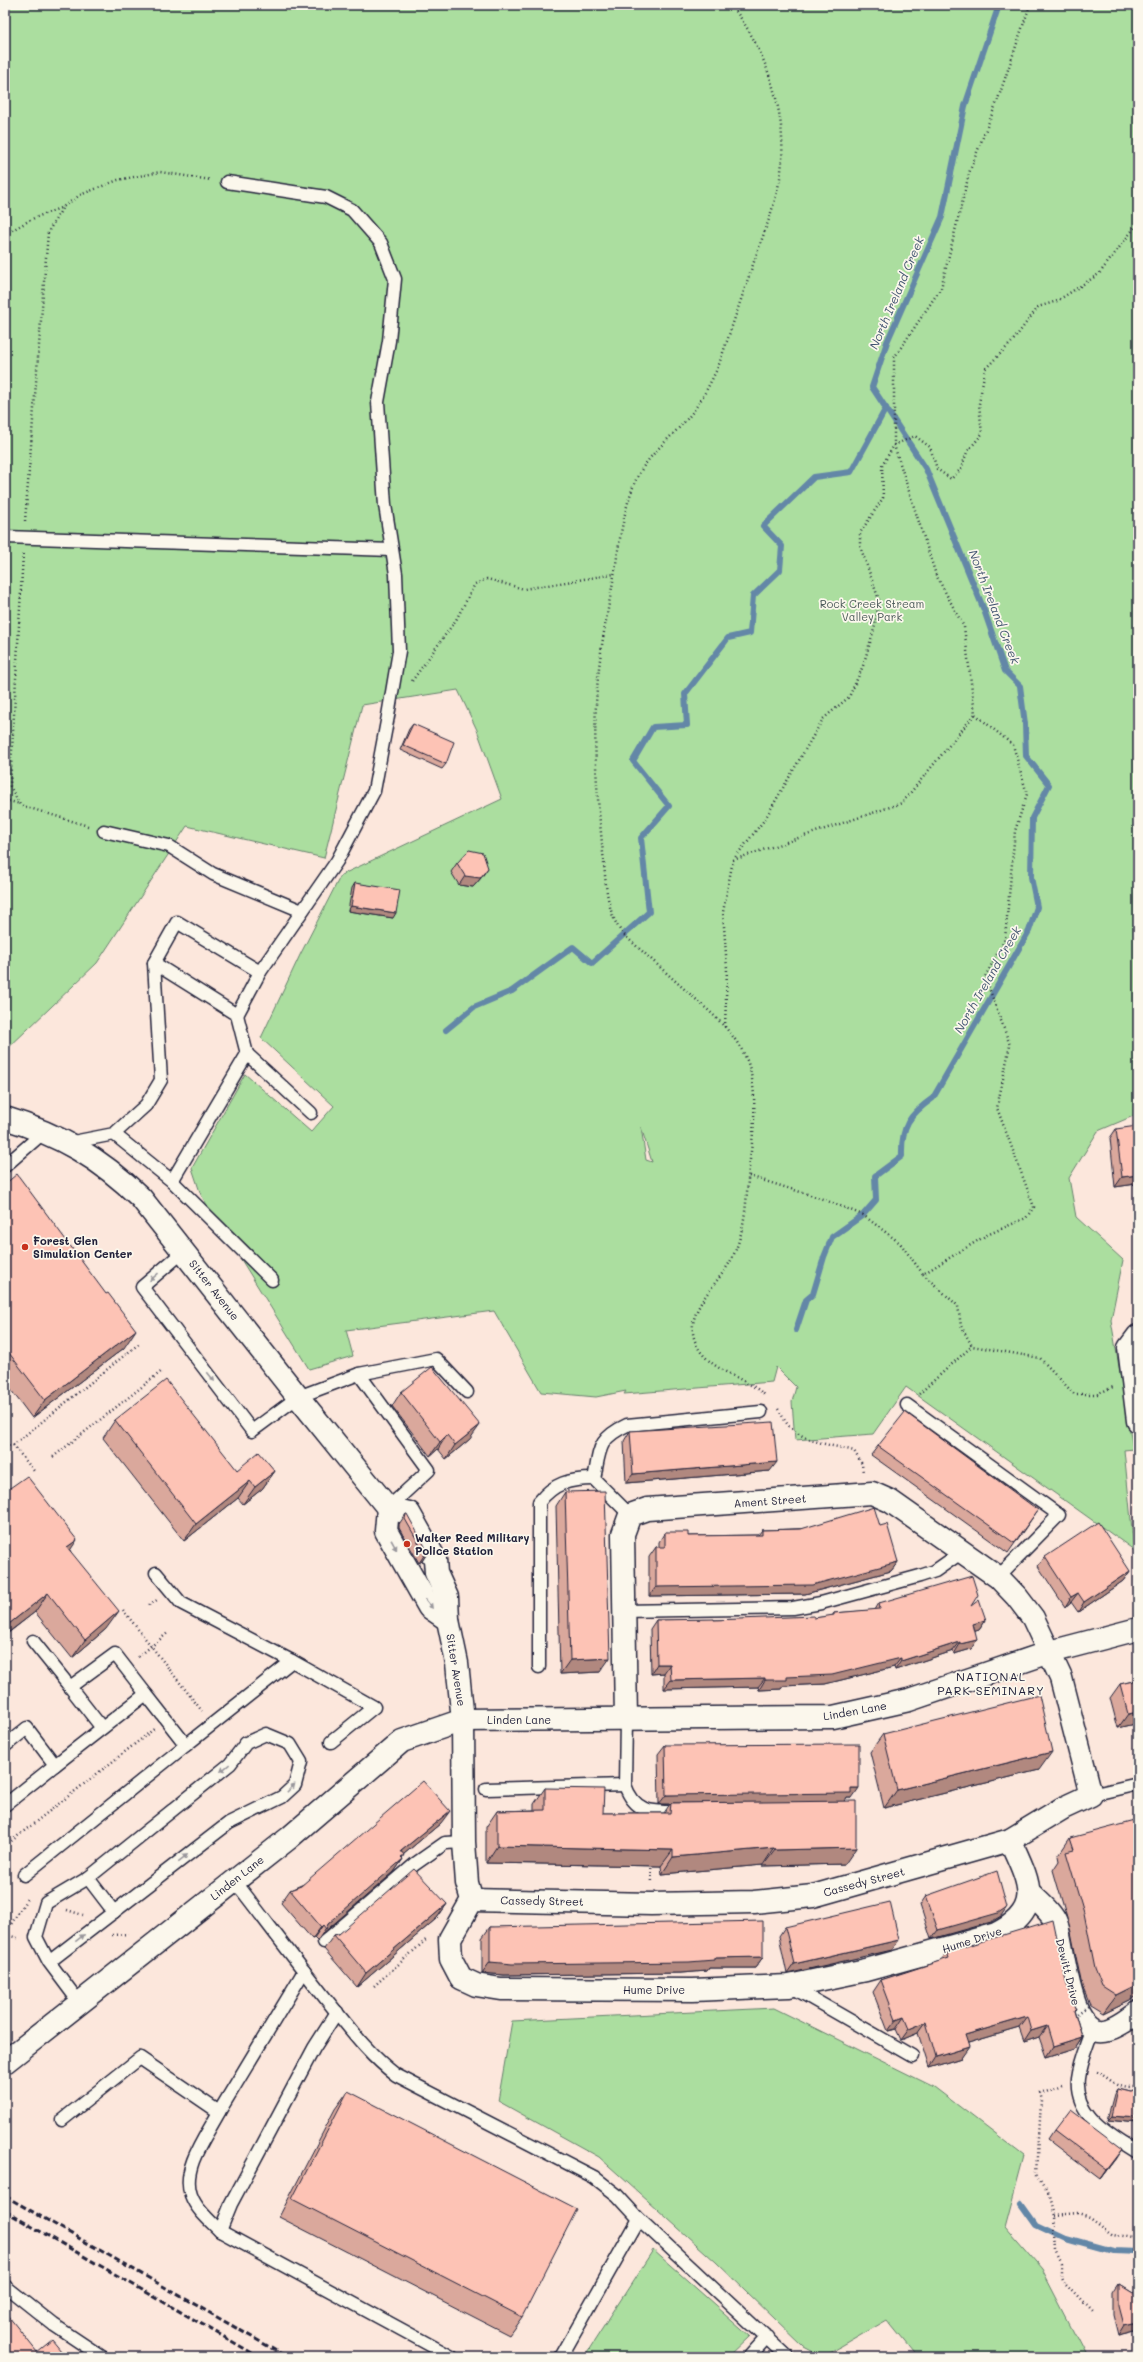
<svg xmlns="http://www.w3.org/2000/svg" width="1143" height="2362" font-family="Mali,sans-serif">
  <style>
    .green { fill: #abde9f; stroke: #66806d; fill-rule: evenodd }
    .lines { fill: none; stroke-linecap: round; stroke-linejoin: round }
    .stream { stroke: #6387a7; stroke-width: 6 }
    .lane-casing { stroke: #22223b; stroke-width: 15 }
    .street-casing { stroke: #22223b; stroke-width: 25 }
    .secondary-casing { stroke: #22223b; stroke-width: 25 }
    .path { stroke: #22223b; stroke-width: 2.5; stroke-dasharray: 1 3; stroke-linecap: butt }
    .lane { stroke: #fbf7ec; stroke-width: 12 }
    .street { stroke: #fbf7ec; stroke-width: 22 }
    .secondary { stroke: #fbf7ec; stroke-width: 22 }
    .rail { stroke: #22223b; stroke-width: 3; stroke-dasharray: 6 3; stroke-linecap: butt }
    .path-bridge { stroke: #22223b; stroke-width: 2.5; stroke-dasharray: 1 3; stroke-linecap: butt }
    .wall { fill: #daa89c; stroke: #22223b }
    .shaded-wall { fill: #b1887f; stroke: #22223b }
    .building { fill: #fdc3b5; stroke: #22223b }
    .oneway { fill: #99979c }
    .poi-dot { fill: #c8321e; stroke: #fbf7ec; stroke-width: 1.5 }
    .labels { text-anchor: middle; stroke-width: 3.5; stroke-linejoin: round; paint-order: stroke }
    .park-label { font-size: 11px; fill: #4b5a59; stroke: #fbf7ec }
    .poi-label { font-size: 11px; font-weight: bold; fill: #22223b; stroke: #fbf7ec; text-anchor: start }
    .street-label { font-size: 11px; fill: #22223b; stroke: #fbf7ec }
    .water-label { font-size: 12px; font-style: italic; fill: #425571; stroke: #fbf7ec }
    .neighbourhood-label { font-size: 12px; letter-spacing: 1px; fill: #22223b; stroke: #fbf7ec }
  </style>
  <rect width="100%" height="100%" fill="#fce7dc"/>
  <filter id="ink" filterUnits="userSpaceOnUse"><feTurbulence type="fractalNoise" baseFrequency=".025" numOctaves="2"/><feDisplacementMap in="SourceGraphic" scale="8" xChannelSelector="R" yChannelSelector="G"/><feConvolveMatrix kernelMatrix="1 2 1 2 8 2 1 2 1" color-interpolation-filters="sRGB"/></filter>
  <g filter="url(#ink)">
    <g class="green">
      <path d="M5,5h1133v1109l-40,17 -29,47 7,39 47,43 -12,60 22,129 -9,1 10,100 -228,-163 -33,47 -78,6 -3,-38 4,-15 -20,-20 -4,15 -148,12 2,-3 -30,6 -55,-5 -47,-81 -148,19 7,26 -44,13 -108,-174 -9,-27 53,-94 66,58 23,-26 -73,-68 39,-83 41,-80 161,-76 -25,-69 -19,-40 -96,15 -38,153 -137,-32 -90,137 -92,88zM641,1127l11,35 -6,-2z"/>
      <polygon points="774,2008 934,2087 1024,2156 1005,2227 1042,2270 1087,2357 917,2357 887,2320 823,2357 804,2347 716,2262 599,2157 498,2101 512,2021"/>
      <polygon points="653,2250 750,2336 728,2357 584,2357"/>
    </g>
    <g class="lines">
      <g class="stream">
        <polyline points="446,1030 474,1007 512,991 573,947 592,963 649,912 641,838 669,806 633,761 653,727 687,725 685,694 728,638 750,633 753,596 780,570 782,546 763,526 814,477 851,472 886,408"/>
        <path d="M796,1330l10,-30 7,-6 11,-37 8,-20 31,-22 13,-15 -1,-24 27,-20c-1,-30 7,-41 31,-58l96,-167 8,-24 -6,-30 1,-59 17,-33 -23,-29 -1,-32 -5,-38 -15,-15 -21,-61 -58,-141 -54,-82 15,-45 55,-125 23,-111 34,-101"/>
        <polyline points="1021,2203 1036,2224 1066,2238 1113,2251 1138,2252"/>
      </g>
      <defs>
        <g id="lane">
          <polyline points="227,182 326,197 352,210 381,243 395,279 389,341 378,402 385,505 396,574 399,651 388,716 374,791 337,861 260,972 177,922 154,963 237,1015 247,1054"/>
          <polyline points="5,537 392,550"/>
          <polyline points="104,831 169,846 213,874 302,911"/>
          <polyline points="237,1015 260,972"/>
          <polyline points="114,1134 146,1105 161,1080 154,963"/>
          <polyline points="68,1143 114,1134 172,1181 272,1280"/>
          <polyline points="5,1166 44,1132"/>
          <polyline points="172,1181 247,1054 311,1113"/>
          <polyline points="184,1251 142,1287 252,1431 298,1397 359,1374 436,1359 467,1392"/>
          <polyline points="359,1374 429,1470 388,1508"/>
          <polyline points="907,1405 1059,1515 998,1577"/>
          <path d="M630,1515l-36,-36c6,-29 3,-40 33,-54l134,-13"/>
          <polyline points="156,1573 181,1603 292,1661"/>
          <polyline points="623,1611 793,1608 821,1603 920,1576 935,1571 962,1552"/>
          <polyline points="33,1641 70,1687 115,1654 146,1694"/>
          <path d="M539,1667v-165c15,-19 30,-23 55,-23"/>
          <polyline points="70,1687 102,1728"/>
          <polyline points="186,1745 292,1661 374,1707 331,1742"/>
          <polyline points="5,1746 27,1728 55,1765 5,1805"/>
          <path d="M625,1785c10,29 28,27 55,27"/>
          <polyline points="486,1789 625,1785 626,1719"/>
          <polyline points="1091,1795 1138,1784"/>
          <polyline points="24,1875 186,1745 146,1694 55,1765"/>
          <polyline points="88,1878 114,1912"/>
          <path d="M234,1880c31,40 61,80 92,119 22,27 42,55 70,76l198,102 23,18 22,24 148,138"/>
          <polyline points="324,1942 415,1864 445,1843 464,1842"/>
          <polyline points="49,1962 229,1823 282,1797 295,1785 301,1762 290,1744 266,1734 246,1743 230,1764 88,1878 46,1903 36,1937 49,1962 79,2002"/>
          <polyline points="790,1986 912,2056"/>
          <path d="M1093,2028c-5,16 -13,33 -15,50 -4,38 33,56 60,74"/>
          <path d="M219,2112c-12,23 -38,56 -28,83 5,14 18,25 29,36l232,126"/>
          <polyline points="62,2120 140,2058 219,2112 304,1971"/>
          <polyline points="220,2231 231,2204 314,2048 337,2012"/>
          <polyline points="5,2286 54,2325 102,2357"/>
          <polyline points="561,2357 639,2219"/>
          <polyline points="749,2357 767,2337"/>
        </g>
        <g id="street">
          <path d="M5,1118c55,17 95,40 136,80l157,199 90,111 21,5 26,46 1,14 11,24 1,23 9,43 6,57 1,122 3,41 5,17 -22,39 1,20 10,19 15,7 25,4 192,1 96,-4 77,-16 130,-36c49,-25 33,-52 14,-94"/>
          <polyline points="1138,1336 1129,1348 1138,1421"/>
          <polyline points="388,1508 386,1531 429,1607 448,1620"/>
          <path d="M1030,1893c7,8 22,19 26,30 9,23 11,119 53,106 11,-3 20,-11 29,-17"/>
          <polyline points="472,1900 651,1904 754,1902 813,1896 1010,1840 1063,1808 1091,1795 1061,1678 1033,1618 1017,1597 998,1577 890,1501 872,1493 647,1509 630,1515 623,1534 626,1719"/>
        </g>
        <polyline id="secondary" points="5,2062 289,1838 402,1741 463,1720 833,1717 909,1700 1050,1652 1138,1629"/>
      </defs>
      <use href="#lane" class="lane-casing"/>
      <use href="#street" class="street-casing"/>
      <use href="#secondary" class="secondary-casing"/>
      <g class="path">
        <path d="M731,5c36,45 59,114 49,173 -5,27 -15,52 -24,78 -13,37 -25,74 -38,111 -9,19 -18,37 -31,52 -18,21 -41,37 -52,63 -12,29 -16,63 -21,94 -6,34 -13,68 -16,102 -6,58 -1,117 5,175 3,27 2,58 20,81 19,17 39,35 58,52 24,22 55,45 67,77 11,34 5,71 1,105 -3,32 -3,65 -19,94 -14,24 -46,50 -35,79 11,30 49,35 70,54"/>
        <polyline points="5,234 34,218 63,207"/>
        <polyline points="25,521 48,232 63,207 80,195 118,180 160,172 211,180"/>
        <polyline points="23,554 10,786 20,805 88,826"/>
        <polyline points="412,681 456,620 475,584 487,579 524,589 614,574"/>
        <polyline points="5,800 20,804"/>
        <polyline points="733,860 902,803 975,714"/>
        <polyline points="725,1027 727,969 723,912 733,860 765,819 823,719 849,697 863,666 875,626 879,600 860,546 860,533 883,498 882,466 894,445 915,436 930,447 937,469 951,479 961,469 967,452 982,434 979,404 985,369 1012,342 1038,307 1057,301 1099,274 1138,223"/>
        <polyline points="749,1176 820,1198 863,1215 900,1243 923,1274 987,1235 1026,1218 1034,1207 997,1108 1010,1045 985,977 1005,939 1015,831 1027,794 1013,745 975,714 964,627 936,575 894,445 894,358 941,288 970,170 998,99 1030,5"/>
        <polyline points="923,1274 958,1306 961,1326 972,1346 1040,1358 1074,1394 1097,1394 1113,1387"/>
        <polyline points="919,1394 972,1346"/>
        <path d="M778,1409c4,6 7,13 12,18 16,16 43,18 64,24l8,13 1,9"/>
        <polyline points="13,1445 34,1471"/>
        <polyline points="5,1446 13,1445 140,1343"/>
        <polyline points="53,1457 162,1371"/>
        <polyline points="149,1605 157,1600"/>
        <polyline points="123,1610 202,1711"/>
        <polyline points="138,1657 169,1632"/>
        <polyline points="5,1846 154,1729"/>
        <polyline points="651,1864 652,1883"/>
        <polyline points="67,1910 83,1915"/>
        <polyline points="5,1934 28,1897"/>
        <polyline points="5,1934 20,1939"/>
        <polyline points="112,1935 131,1934"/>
        <polyline points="374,1986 427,1939"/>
        <path d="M1096,2072c20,8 15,17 42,16"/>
        <polyline points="1062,2085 1039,2093 1041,2100 1037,2175 1047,2193 1053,2215 1055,2250 1062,2264 1062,2278 1065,2285 1092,2313"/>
        <polyline points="1053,2215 1078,2213 1090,2217 1113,2234 1138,2239"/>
      </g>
      <use href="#lane" class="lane"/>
      <use href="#street" class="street"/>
      <use href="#secondary" class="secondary"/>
      <g class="rail">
        <polyline points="5,2196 287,2357"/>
        <polyline points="5,2211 259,2357"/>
      </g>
      <polyline class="path-bridge" points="1074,2016 1090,2005"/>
    </g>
    <g class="wall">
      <polygon points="413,724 446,764 442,769 400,750 409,729"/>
      <polygon points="457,863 481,878 473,887 459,885 451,872"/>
      <polygon points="355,883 393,918 348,911 352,888"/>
      <polygon points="1116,1129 1136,1184 1115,1187 1110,1138"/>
      <polygon points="5,1184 124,1348 32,1418 5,1382"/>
      <polygon points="401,1392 470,1439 446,1459 438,1449 430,1456 392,1406"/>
      <polygon points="115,1420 237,1470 275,1471 262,1489 243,1504 238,1498 184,1541 103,1438"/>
      <polygon points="630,1431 770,1471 626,1483 624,1441"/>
      <polygon points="878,1446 1038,1510 1008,1553 871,1455"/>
      <polygon points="5,1488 70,1550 106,1629 72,1658 35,1612 7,1634 8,1635 5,1640"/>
      <polygon points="565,1492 600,1672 560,1674 556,1506"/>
      <polygon points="406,1514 428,1552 422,1561 419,1563 399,1528 399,1524"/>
      <polygon points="880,1526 898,1562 891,1571 805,1594 649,1596 649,1557 656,1547 659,1547 659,1542 665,1532 688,1536 758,1535 762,1530"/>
      <polygon points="1045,1557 1130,1571 1123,1581 1078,1612 1071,1602 1065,1607 1038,1566"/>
      <polygon points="879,1603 971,1606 986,1620 979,1630 975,1631 971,1649 954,1654 953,1651 895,1670 894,1667 825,1684 783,1686 781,1689 759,1690 758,1687 664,1689 664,1673 651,1674 650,1629 656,1620 714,1620 814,1618 832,1616 834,1613 875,1610"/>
      <polygon points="1138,1680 1138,1737 1135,1724 1118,1728 1110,1698 1120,1684"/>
      <polygon points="883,1734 1039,1770 884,1808 870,1752"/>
      <polygon points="665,1745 852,1798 847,1798 845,1801 845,1864 763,1866 763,1865 662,1874 661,1866 486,1863 486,1827 497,1811 534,1810 534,1804 545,1788 603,1813 664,1813 670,1804 659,1804 658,1754"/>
      <polygon points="441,1823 404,1854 402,1858 403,1859 394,1872 322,1934 317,1941 314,1938 312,1939 281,1903 290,1890"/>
      <polygon points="1070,1838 1138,1996 1103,2013 1090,2005 1082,1986 1071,1932 1053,1870 1059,1861 1058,1856"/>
      <polygon points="926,1896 1001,1916 991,1922 931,1939 920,1905"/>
      <polygon points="447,1904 437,1918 357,1987 324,1949 334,1935"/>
      <polygon points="490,1927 763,1957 755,1968 709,1968 707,1971 681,1973 504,1975 482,1973 482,1938"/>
      <polygon points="785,1927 892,1950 787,1974 779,1936"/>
      <polygon points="947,1952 1066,1981 1082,2037 1075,2048 1046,2057 1039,2037 1024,2042 1019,2028 968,2043 961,2058 929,2068 918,2033 901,2040 896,2029 888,2031 873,1992 881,1980 941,1961"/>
      <polygon points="1117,2089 1138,2094 1138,2123 1107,2120 1114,2094"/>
      <polygon points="348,2091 522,2317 509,2335 279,2217 335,2109"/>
      <polygon points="1054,2130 1117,2158 1101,2179 1048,2139"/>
      <polygon points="1119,2284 1132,2292 1138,2330 1118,2335 1113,2315 1113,2293"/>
    </g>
    <g class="shaded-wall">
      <polygon points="488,868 481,878 473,887 459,885 465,876"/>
      <polygon points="351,906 396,913 393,918 348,911"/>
      <polygon points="1138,1175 1138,1181 1136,1184 1115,1187 1122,1177"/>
      <polygon points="136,1330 124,1348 32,1418 45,1400"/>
      <polygon points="480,1425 470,1439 446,1459 455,1445"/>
      <polygon points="447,1435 438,1449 430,1456 440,1442"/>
      <polygon points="777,1462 770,1471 626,1483 633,1474"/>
      <polygon points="275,1471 262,1489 243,1504 255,1487"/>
      <polygon points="250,1481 238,1498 184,1541 196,1524"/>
      <polygon points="77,1540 65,1558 67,1547"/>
      <polygon points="428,1552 422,1561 419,1563 425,1554"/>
      <polygon points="898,1562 891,1571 805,1594 649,1596 656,1587"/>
      <polygon points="1130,1571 1123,1581 1078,1612 1084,1602"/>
      <polygon points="48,1593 35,1612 5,1635 5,1627"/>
      <polygon points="1078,1593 1071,1602 1065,1607 1071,1597"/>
      <polygon points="119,1611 106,1629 72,1658 85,1640"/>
      <polygon points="986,1620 979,1630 966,1634 973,1624"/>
      <polygon points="977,1640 971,1649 954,1654 960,1644"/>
      <polygon points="960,1642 953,1651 895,1670 901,1661"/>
      <polygon points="610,1658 600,1672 560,1674 570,1660"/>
      <polygon points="901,1658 894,1667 825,1684 783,1686 781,1689 759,1690 765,1680"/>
      <polygon points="657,1664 670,1664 664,1673 651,1674"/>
      <polygon points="765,1678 758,1687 664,1689 671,1680"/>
      <polygon points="1138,1712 1138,1720 1135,1724 1118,1728 1128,1714"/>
      <polygon points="1052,1752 1039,1770 884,1808 897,1790"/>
      <polygon points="851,1788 859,1788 852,1798 847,1798 844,1803 671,1803 670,1804 659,1804 666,1795"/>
      <polygon points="450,1811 441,1823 392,1864 401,1851"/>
      <polygon points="497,1846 673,1850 661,1866 486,1863"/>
      <polygon points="774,1848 763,1865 662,1874 673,1857"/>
      <polygon points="856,1848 845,1864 763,1866 775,1850"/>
      <polygon points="404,1855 398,1864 403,1859 394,1872 322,1934 328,1924"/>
      <polygon points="447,1904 437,1918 357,1987 366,1973"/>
      <polygon points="1007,1907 1001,1916 991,1922 931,1939 938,1930"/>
      <polygon points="323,1925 314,1938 312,1939 321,1927"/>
      <polygon points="899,1940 892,1950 787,1974 794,1964"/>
      <polygon points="763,1957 755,1968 709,1968 707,1971 681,1973 504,1975 482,1973 490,1962"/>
      <polygon points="1138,1984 1138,1996 1103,2013 1116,1995"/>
      <polygon points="904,2017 896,2029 888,2031 896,2020"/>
      <polygon points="1027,2017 1019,2028 958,2046 965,2035"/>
      <polygon points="926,2022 918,2033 901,2040 909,2029"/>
      <polygon points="1047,2026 1039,2037 1024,2042 1031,2031"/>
      <polygon points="1082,2037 1075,2048 1046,2057 1053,2046"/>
      <polygon points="969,2047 961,2058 929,2068 936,2057"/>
      <polygon points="1111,2116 1138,2118 1138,2123 1107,2120"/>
      <polygon points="1123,2149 1117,2158 1101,2179 1107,2170"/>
      <polygon points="1138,2322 1138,2330 1118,2335 1124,2325"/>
    </g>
    <g class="building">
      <polygon points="413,724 454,742 446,764 403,745"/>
      <polygon points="469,850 483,853 488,868 480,878 465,876 457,863"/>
      <polygon points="355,883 400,890 396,913 351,906"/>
      <polygon points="1137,1126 1138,1134 1138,1175 1122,1177 1116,1129"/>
      <polygon points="17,1174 106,1294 108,1293 136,1330 45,1400 9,1353 5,1356 5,1184"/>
      <polygon points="432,1367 480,1425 455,1445 447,1435 440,1442 401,1392"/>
      <polygon points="166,1380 237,1470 259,1452 275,1471 255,1487 250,1481 196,1524 115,1420"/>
      <polygon points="905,1412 1038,1510 1014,1543 878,1446"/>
      <polygon points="773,1422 777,1462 633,1474 630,1431"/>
      <polygon points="27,1476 77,1540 67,1547 119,1611 85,1640 48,1593 5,1627 5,1488 7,1490"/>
      <polygon points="605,1491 610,1658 570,1660 565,1492"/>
      <polygon points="874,1507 880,1526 887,1524 898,1562 812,1585 656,1587 656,1547 665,1547 665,1532 688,1532 688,1536 762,1535 762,1530 801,1529"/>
      <polygon points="406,1514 407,1514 428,1552 425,1554 405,1519"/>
      <polygon points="1098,1522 1130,1571 1084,1602 1078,1593 1071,1597 1045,1557"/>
      <polygon points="972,1576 978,1595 971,1606 979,1600 986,1620 973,1624 977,1640 960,1644 960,1642 901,1661 901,1658 832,1675 787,1677 787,1680 765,1680 765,1678 671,1680 670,1664 657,1664 656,1620 714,1619 714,1620 814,1616 814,1618 834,1615 834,1613 880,1609 879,1603"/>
      <polygon points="5,1632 8,1635 5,1638"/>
      <polygon points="1138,1680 1138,1712 1128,1714 1120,1684"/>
      <polygon points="1039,1695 1052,1752 897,1790 883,1734"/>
      <polygon points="859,1744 859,1788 851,1788 851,1793 666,1795 665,1745"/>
      <polygon points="423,1781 450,1811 401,1851 404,1855 401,1857 403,1859 328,1924 326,1929 323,1925 321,1927 290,1890 301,1886"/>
      <polygon points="545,1788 604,1789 603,1813 670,1813 671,1803 856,1801 856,1848 775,1850 774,1848 673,1857 673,1850 497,1846 497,1811 545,1810"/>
      <polygon points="1138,1820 1138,1984 1116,1995 1102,1986 1095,1968 1084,1913 1066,1852 1074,1850 1070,1838"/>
      <polygon points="414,1869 447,1904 366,1973 334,1935 339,1934"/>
      <polygon points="997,1871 1007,1907 998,1913 938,1930 926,1896"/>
      <polygon points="890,1902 899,1940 794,1964 785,1927"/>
      <polygon points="1053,1920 1066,1981 1076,2008 1074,2010 1082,2037 1053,2046 1047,2026 1031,2031 1027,2017 965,2035 969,2047 936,2057 926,2022 909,2029 904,2017 896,2020 881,1980 949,1958 947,1952"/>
      <polygon points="763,1921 763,1957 714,1958 714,1960 689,1962 512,1964 490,1962 490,1927"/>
      <polygon points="1117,2089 1138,2094 1138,2118 1111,2116"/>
      <polygon points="348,2091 577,2209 522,2317 292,2199"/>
      <polygon points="1070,2109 1123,2149 1107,2170 1054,2130"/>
      <polygon points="1119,2284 1132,2292 1138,2290 1138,2322 1124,2325 1119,2306"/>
      <polygon points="5,2312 37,2352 52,2340 66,2357 5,2357"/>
    </g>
    <defs><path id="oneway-solid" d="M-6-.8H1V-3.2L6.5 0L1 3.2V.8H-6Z"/></defs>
    <g class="oneway">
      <use href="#oneway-solid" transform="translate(154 1277) rotate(139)"/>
      <use href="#oneway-solid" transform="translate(211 1377) rotate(52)"/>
      <use href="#oneway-solid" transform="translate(394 1545) rotate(61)"/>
      <use href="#oneway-solid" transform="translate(429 1604) rotate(52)"/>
      <use href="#oneway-solid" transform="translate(225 1768) rotate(141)"/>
      <use href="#oneway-solid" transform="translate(291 1788) rotate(-46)"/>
      <use href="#oneway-solid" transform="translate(183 1858) rotate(-38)"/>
      <use href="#oneway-solid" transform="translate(80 1938) rotate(-38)"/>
    </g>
  </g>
  <g class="poi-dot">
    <circle cx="25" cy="1247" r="4"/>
    <circle cx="407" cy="1544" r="4"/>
  </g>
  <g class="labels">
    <g class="park-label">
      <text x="872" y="608">Rock Creek Stream<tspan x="872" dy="13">Valley Park</tspan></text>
    </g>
    <g class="poi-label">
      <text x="33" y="1245">Forest Glen<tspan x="33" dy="13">Simulation Center</tspan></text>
      <text x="415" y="1542">Walter Reed Military<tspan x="415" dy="13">Police Station</tspan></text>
    </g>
    <g class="street-label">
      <text transform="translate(214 1290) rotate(52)" y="4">Sitter Avenue</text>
      <text transform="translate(770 1501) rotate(-4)" y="4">Ament Street</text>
      <text transform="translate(456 1670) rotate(81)" y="4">Sitter Avenue</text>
      <text transform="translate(855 1711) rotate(-10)" y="4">Linden Lane</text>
      <text x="519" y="1724">Linden Lane</text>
      <text transform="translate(237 1878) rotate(-38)" y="4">Linden Lane</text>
      <text transform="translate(864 1882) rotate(-15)" y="4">Cassedy Street</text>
      <text transform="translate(542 1901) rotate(1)" y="4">Cassedy Street</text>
      <text transform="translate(972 1940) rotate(-18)" y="4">Hume Drive</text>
      <text transform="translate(1068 1972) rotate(76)" y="4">Dewitt Drive</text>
      <text x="654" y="1994">Hume Drive</text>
    </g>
    <g class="water-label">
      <text transform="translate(897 293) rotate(-67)" y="4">North Ireland Creek</text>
      <text transform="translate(994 607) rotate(69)" y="4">North Ireland Creek</text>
      <text transform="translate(988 980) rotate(-60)" y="4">North Ireland Creek</text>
    </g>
    <g class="neighbourhood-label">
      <text x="991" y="1681">NATIONAL<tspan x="991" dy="14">PARK SEMINARY</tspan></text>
    </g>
  </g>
  <rect width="1143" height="2362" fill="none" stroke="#fbf7ec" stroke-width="20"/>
  <rect x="10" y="10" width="1123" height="2342" fill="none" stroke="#22223b" stroke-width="1.5" filter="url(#ink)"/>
</svg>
